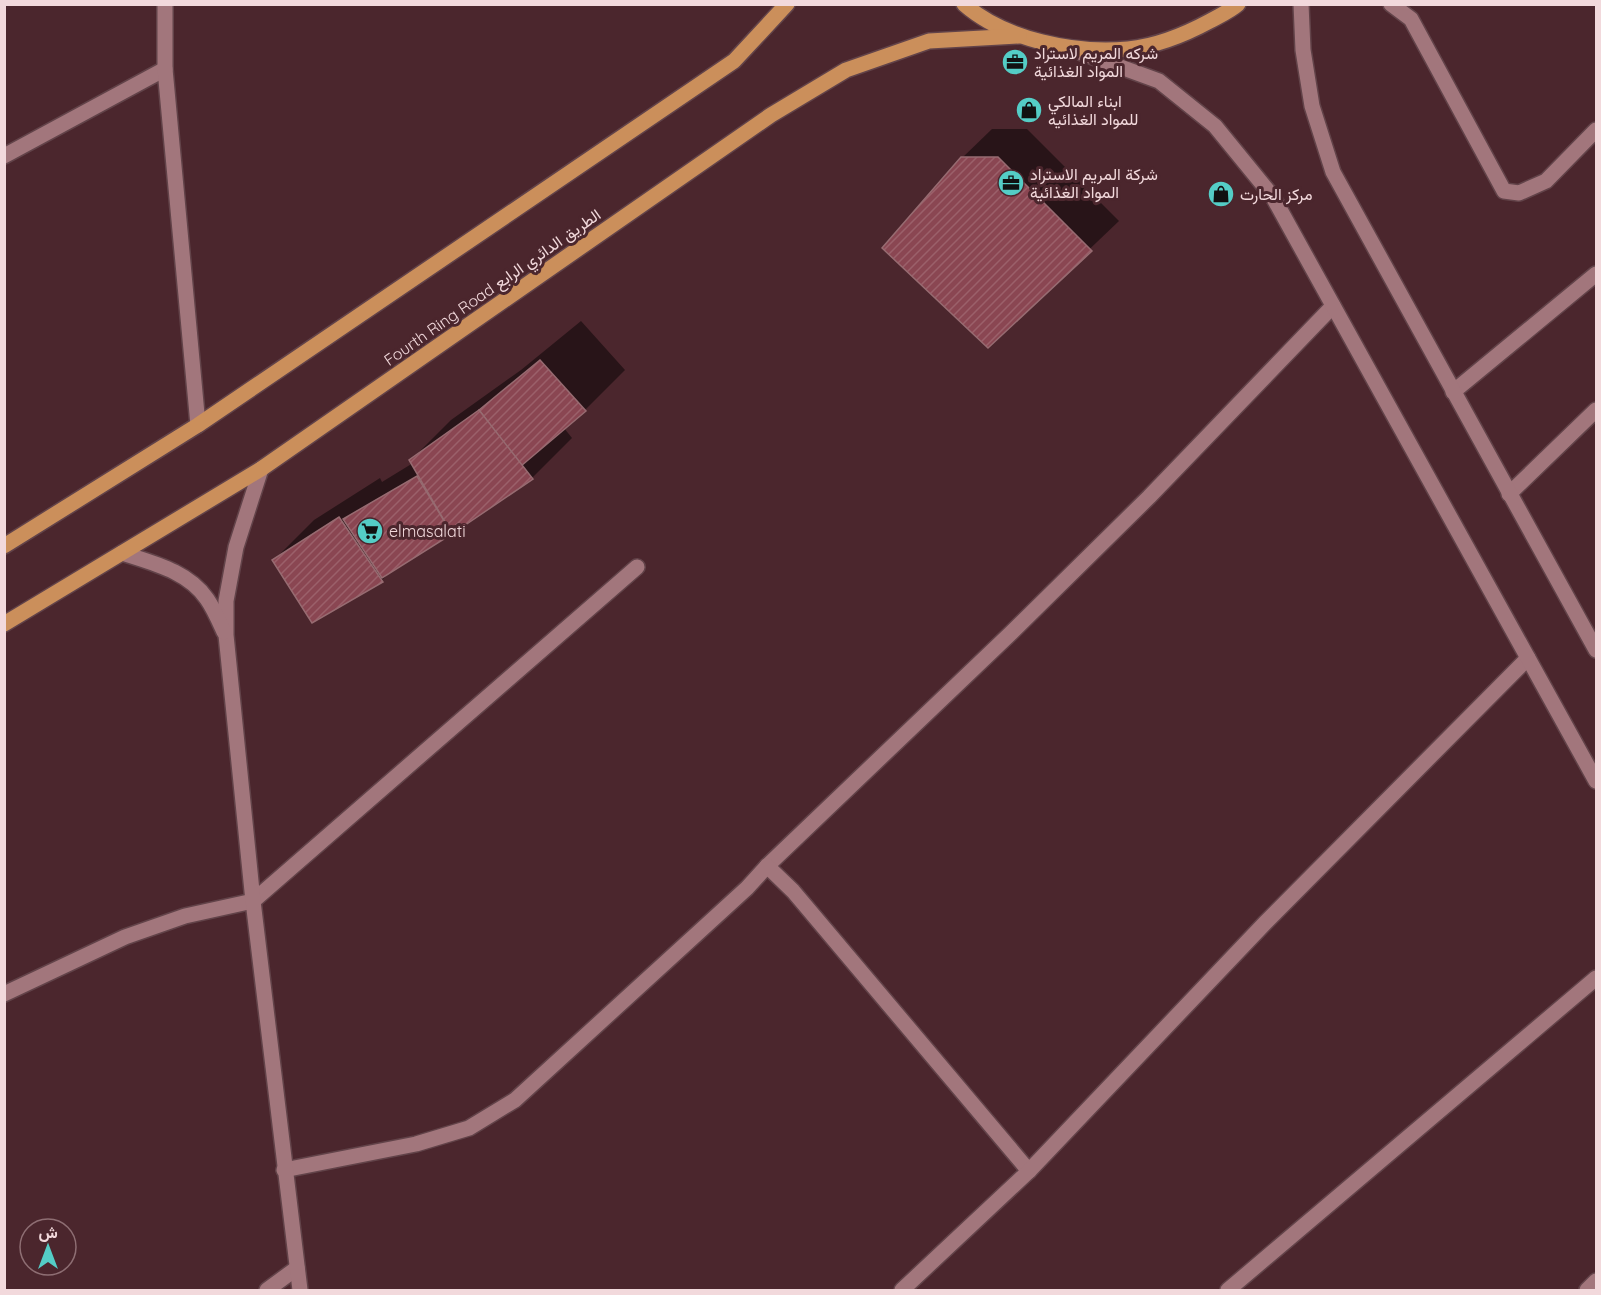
<svg xmlns="http://www.w3.org/2000/svg" width="1601" height="1295" font-family="Quicksand,Vazirmatn,sans-serif">
  <style>
    .shadow { fill: #0007 }
    .building { fill: url(#building-hatch); stroke: #976b71; stroke-width: 1.5 }
    .lines { fill: none; stroke-linecap: round; stroke-linejoin: round }
    .minor-casing { stroke: #624349; stroke-width: 18 }
    .tertiary-casing { stroke: #624349; stroke-width: 18 }
    .secondary-casing { stroke: #624349; stroke-width: 18 }
    .primary-casing { stroke: #624349; stroke-width: 18 }
    .minor { stroke: #a2767c; stroke-width: 15 }
    .tertiary { stroke: #a2767c; stroke-width: 15 }
    .secondary { stroke: #a2767c; stroke-width: 15 }
    .primary { stroke: #cb8f5b; stroke-width: 15 }
    .labels { text-anchor: middle; stroke-width: 6; stroke-linejoin: round; paint-order: stroke }
    .poi-label { font-size: 16px; fill: #f2d9dc; stroke: #4b262d; text-anchor: start }
    .street-label { font-size: 16px; fill: #f2d9dc; stroke: #4b262d }
  </style>
  <defs>
    <pattern id="building-hatch" width="6" height="6" patternUnits="userSpaceOnUse" patternTransform="scale(1.5)"><rect width="6" height="6" fill="#8a4652"/><path d="M-1 1l2-2M0 6l6-6M5 7l2-2" fill="none" stroke="#9b606a"/></pattern>
  </defs>
  <rect width="100%" height="100%" fill="#4b262d"/>
  <g class="shadow">
    <polygon points="992,129 1027,129 1119,221 988,346 962,158"/>
    <polygon points="581,321 625,370 585,410 564,428 572,438 532,478 451,533 393,569 382,580 313,621 274,560 314,520 380,478 382,482 413,463 411,460 451,420 521,370"/>
  </g>
  <g class="building">
    <polygon points="961,157 998,157 1092,251 988,348 882,248"/>
    <polygon points="540,360 586,411 521,466 479,410"/>
    <polygon points="479,410 533,479 452,534 409,460"/>
    <polygon points="417,476 452,534 382,578 343,519"/>
    <polygon points="339,517 383,582 312,623 272,560"/>
  </g>
  <g class="lines">
    <defs>
      <g id="minor">
        <polyline points="1391,4 1411,19 1504,191 1519,193 1546,181 1596,130"/>
        <polyline points="4,156 165,69"/>
        <polyline points="1453,392 1596,274"/>
        <polyline points="1509,494 1596,410"/>
        <polyline points="767,866 1011,633 1149,497 1333,306"/>
        <polyline points="4,994 125,937 185,916 253,901 637,567"/>
        <polyline points="284,1170 416,1144 469,1128 515,1100 747,888 767,866 793,891 1029,1171"/>
        <polyline points="267,1290 297,1268"/>
        <polyline points="902,1290 1029,1171 1265,923 1528,658"/>
        <polyline points="1228,1290 1596,978"/>
        <polyline points="1587,1290 1596,1281"/>
      </g>
      <g id="tertiary">
        <polyline points="165,4 165,69 198,425"/>
        <polyline points="261,469 236,547 226,601 226,635 253,901 300,1290"/>
        <path d="M122,553c30,10 66,18 85,46 7,10 12,22 17,33"/>
      </g>
      <g id="secondary">
        <polyline points="1301,4 1303,50 1312,106 1333,172 1596,650"/>
        <polyline points="1074,50 1159,81 1215,126 1273,197 1596,781"/>
      </g>
      <g id="primary">
        <path d="M964,4c41,36 111,50 164,45 28,-3 58,-15 82,-28 9,-5 20,-10 28,-17"/>
        <polyline points="4,546 198,425 734,61 787,4"/>
        <polyline points="4,624 261,469 771,115 846,70 929,41 1019,36"/>
      </g>
    </defs>
    <use href="#minor" class="minor-casing"/>
    <use href="#tertiary" class="tertiary-casing"/>
    <use href="#secondary" class="secondary-casing"/>
    <use href="#primary" class="primary-casing"/>
    <use href="#minor" class="minor"/>
    <use href="#tertiary" class="tertiary"/>
    <use href="#secondary" class="secondary"/>
    <use href="#primary" class="primary"/>
  </g>
  <defs>
    <symbol id="office-disc" viewBox="-11 -11 22 22"><circle r="9.5" fill="#54cdc6" stroke="#4b262d"/><path d="M-6-3h4V-5.5h4V-3h4V5H-6ZM-1-4.5V-3h2v-1.5ZM-6 0V1H6V0Z" fill="#111"/></symbol>
    <symbol id="shop-disc" viewBox="-11 -11 22 22"><circle r="9.5" fill="#54cdc6" stroke="#4b262d"/><path d="M-5-2.5h2.3a2.7 3.5 0 0 1 5.4 0H5L5.5 6h-11ZM-1.5-2.5h3a1.5 2.3 0 0 0-3 0Z" fill="#111"/></symbol>
    <symbol id="supermarket-disc" viewBox="-11 -11 22 22"><circle r="9.5" fill="#54cdc6" stroke="#4b262d"/><path d="M-6-5.5h2.5l.6 2H6L4.5 2H-2.5L-4.4-4H-6ZM-1.5 3.2a1.3 1.3 0 1 0 .1 0ZM3 3.2a1.3 1.3 0 1 0 .1 0Z" fill="#111"/></symbol>
  </defs>
  <g fill-rule="evenodd">
    <use href="#office-disc" x="1000" y="47" width="30" height="30"/>
    <use href="#shop-disc" x="1014" y="95" width="30" height="30"/>
    <use href="#office-disc" x="996" y="168" width="30" height="30"/>
    <use href="#shop-disc" x="1206" y="179" width="30" height="30"/>
    <use href="#supermarket-disc" x="355" y="516" width="30" height="30"/>
  </g>
  <g class="labels">
    <g class="poi-label">
      <text x="1034" y="59">شركه المريم لاستراد<tspan x="1034" dy="18">المواد الغذائية</tspan></text>
      <text x="1048" y="107">ابناء المالكي<tspan x="1048" dy="18">للمواد الغذائيه</tspan></text>
      <text x="1030" y="180">شركة المريم الاستراد<tspan x="1030" dy="18">المواد الغذائية</tspan></text>
      <text x="1240" y="200">مركز الحارت</text>
      <text x="389" y="537">elmasalati</text>
    </g>
    <g class="street-label">
      <text transform="translate(492 287) rotate(-35)" y="6">Fourth Ring Road الطريق الدائري الرابع</text>
    </g>
  </g>
  <rect width="1601" height="1295" fill="none" stroke="#f2d9dc" stroke-width="12"/>
  <g transform="translate(48 1247)"><circle r="28" fill="#4b262d" stroke="#8e6e73" stroke-width="1.5"/>
  <path d="M0-4.5L10 22L0 15L-10 22Z" fill="#54cdc6"/>
  <text y="-9" font-size="16" font-weight="bold" text-anchor="middle" fill="#f2d9dc">ش</text>
  </g>
</svg>
